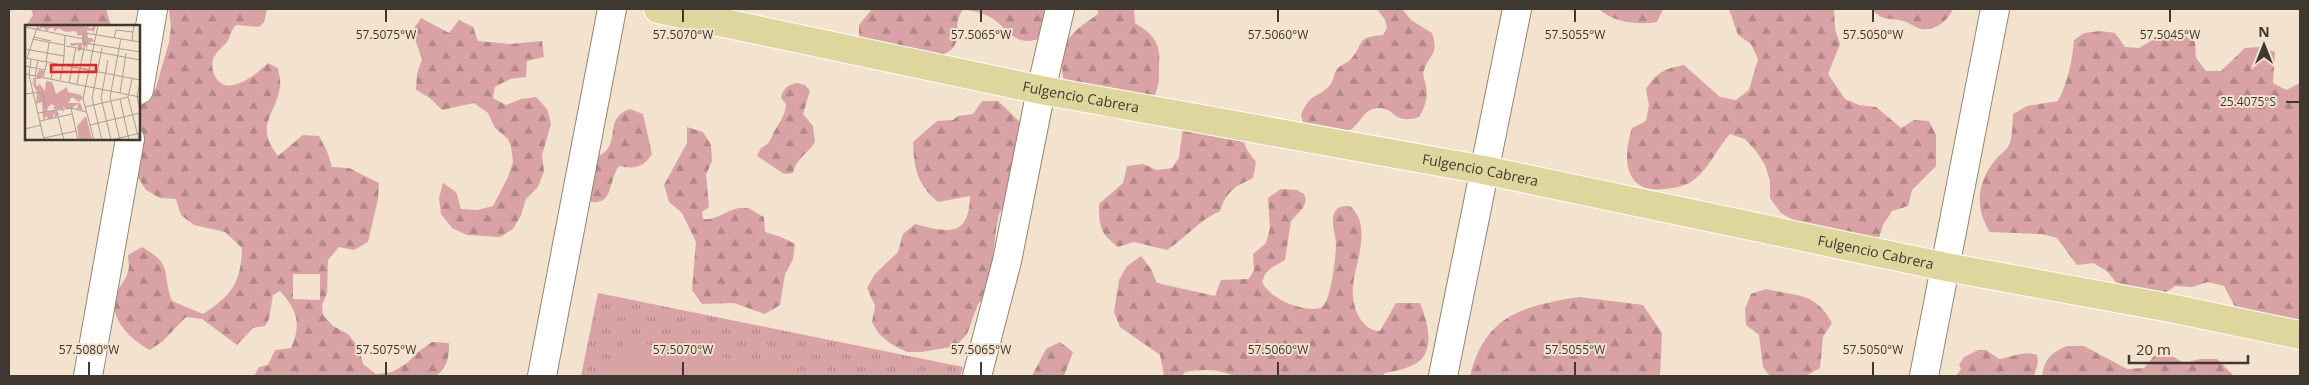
<svg xmlns="http://www.w3.org/2000/svg" width="2309" height="385" font-family="'Open Sans',sans-serif">
  <style>
    .forest { fill: url(#forest-firs); fill-rule: evenodd }
    .park { fill: url(#park-tufts) }
    .pitch { fill: #d9a3a5 }
    .lines { fill: none; stroke-linecap: round; stroke-linejoin: round }
    .minor-casing { stroke: #948573; stroke-width: 30 }
    .major-casing { stroke: #fff; stroke-width: 30 }
    .minor { stroke: #fff; stroke-width: 28 }
    .major { stroke: #ded69d; stroke-width: 28 }
    .ticks { fill: none; stroke: #3e3830; stroke-width: 2 }
    .labels { text-anchor: middle; stroke-width: 4; stroke-linejoin: round; paint-order: stroke }
    .street-label { font-size: 14px; fill: #3e3830; stroke: #f2e2ce }
    .inset-road { fill: none; stroke: #aa9e8f; stroke-width: 1 }
    .view { fill: #d62828; fill-opacity: 0.15; stroke: #d62828; stroke-width: 2.5 }
    .inset-edge { fill: none; stroke: #3e3830; stroke-width: 2.5 }
    .ticks-label { font-size: 12px; text-anchor: middle; fill: #3e3830; stroke: #f2e2ce; stroke-width: 4; stroke-linejoin: round; paint-order: stroke }
  </style>
  <defs>
    <pattern id="forest-firs" width="22" height="20" patternUnits="userSpaceOnUse" patternTransform="scale(1.25)"><rect width="22" height="20" fill="#d9a3a5"/><path d="M5 1l3.5 6h-7zM16 11l3.5 6h-7z" fill="#b18687"/></pattern>
    <pattern id="park-tufts" width="24" height="20" patternUnits="userSpaceOnUse" patternTransform="scale(1.25)"><rect width="24" height="20" fill="#d9a3a5"/><path d="M3 7l-1-3M5 7V3M7 7l1-3M15 17l-1-3M17 17v-4M19 17l1-3" fill="none" stroke="#b18687"/></pattern>
  </defs>
  <rect width="100%" height="100%" fill="#f2e2ce"/>
  <g class="forest">
    <polygon points="31,9 106,9 111,26 26,26 26,38 24,29 33,15"/>
    <path d="M169,9h98l-3,13 -5,5 -23,-2c-6,6 -5,11 -9,17 -4,5 -10,9 -13,15 -3,5 -2,13 1,19 11,23 42,-2 53,-13l10,5c1,6 3,13 2,19 -5,30 -26,38 -2,69l25,-21 16,1 8,15 5,16 17,1 30,15 -1,16 -10,43 -14,8 -15,-3 -11,13 -1,33 -5,12 1,10 10,11 15,8 11,14 4,16 13,10 16,-2 15,-9 11,-11 14,-10 17,1c0,14 -1,24 -13,33h-182l5,-9 9,-2 7,-15 16,-2c11,-24 6,-38 -11,-57l-7,4 -4,24 -4,7 -12,2 -16,17 -35,-26 -16,-2 -23,24 -13,9c-17,-9 -40,-29 -35,-51 2,-11 11,-18 13,-28 2,-4 0,-11 0,-16l14,-8c32,18 19,25 30,54l31,13c29,-19 38,-31 39,-66l-17,-16 -31,-7 -13,-10 -5,-16 -16,-1 -14,-8 -9,-14 2,-68 17,-20 13,-46 2,-15zM293,274h27v26l-27,-1z"/>
    <path d="M872,9h172l3,13 -3,15c-33,14 -36,-13 -58,-22 -7,-3 -16,-5 -23,-5 -11,12 -1,27 -10,38 -5,5 -14,9 -21,12l-73,-19v-16z"/>
    <path d="M1098,9h36l1,14c21,13 26,21 24,46 0,7 0,16 -3,23 -10,29 -42,34 -66,18 -6,-4 -17,-10 -21,-16 -7,-12 -9,-32 -5,-45 4,-16 22,-26 34,-35z"/>
    <path d="M1377,9h25l9,11 21,13c7,22 -2,20 -8,37 -2,6 1,11 2,16 2,12 -1,21 -7,31 -25,8 -24,-9 -40,-9 -14,1 -16,10 -24,18 -14,14 -38,4 -52,-4l-2,-7c9,-23 17,-16 29,-30 4,-5 3,-9 6,-14 3,-6 10,-7 15,-12 14,-15 3,-22 32,-24l4,-7 -2,-8z"/>
    <path d="M1599,9h64l-6,13c-18,3 -44,1 -58,-13z"/>
    <path d="M1729,9h105l1,20 5,15 -12,30 17,25 14,6 17,2 25,21 13,-8 15,1 7,14v31l-24,24 -4,16 -16,5 -9,14 -5,16 -69,-12 -28,-16 -11,-15v-17l-5,-16 -9,-14 -11,-12 -15,-5c-15,16 -20,35 -39,48 -7,4 -17,6 -26,7 -41,5 -43,-31 -33,-61l14,-7 3,-16 -3,-16c11,-17 18,-20 38,-24l36,32 16,3 13,-10 9,-31 -7,-15 -13,-9z"/>
    <path d="M1871,9h82c-6,13 -20,24 -35,19 -5,-2 -10,-6 -15,-7 -16,-4 -19,1 -32,-12z"/>
    <polygon points="421,18 449,33 459,20 473,27 478,41 510,44 542,41 544,57 527,61 526,77 510,79 495,87 493,98 506,105 521,99 536,97 547,109 551,124 542,155 544,171 538,187 526,199 521,215 513,229 500,237 467,235 452,228 441,214 439,198 443,183 456,192 461,209 477,210 493,206 508,177 513,162 511,146 508,139 495,128 488,113 474,103 442,110 430,98 416,90 417,74 422,59 412,31"/>
    <path d="M2100,31l15,2 10,14 14,1 28,-17 15,3 13,8 1,16 10,13h15l24,-23 15,-1 15,5 -2,31 13,7 14,-7v245l-60,-12 -16,-30 -16,-4 -16,5 -17,-1 -13,9 -44,-10 -11,-14 -14,-8 -16,2 -20,-27 -16,-4 -51,-2c-16,-25 -13,-50 6,-73 3,-4 11,-9 13,-14 4,-8 3,-22 4,-31l14,-8 31,-5c10,-20 14,-39 16,-61l10,-7z"/>
    <path d="M797,83l8,2 5,6 -7,23 10,12 2,16c-7,11 -20,18 -22,31l-9,1 -27,-18 4,-8c10,-4 9,-9 14,-18 6,-10 10,-14 11,-26l-5,-6c2,-10 7,-13 16,-15z"/>
    <path d="M982,101h16l23,22 -13,77 -9,14 -3,16 -7,62 -11,12 -11,30 -11,12 -34,6h-15l-16,-8 -12,-10 -7,-12 3,-16 -8,-18 8,-14 23,-22 5,-18 12,-10c31,8 54,15 55,-28l-32,6c-21,-18 -24,-33 -25,-60l24,-21 16,-1 5,-4 15,-2z"/>
    <path d="M630,109l13,5 9,40c-9,14 -18,15 -33,12 -12,16 -4,42 -33,35v-41c5,-2 12,-3 16,-6 19,-12 1,-36 28,-45z"/>
    <path d="M1183,126l58,9 6,15 9,12 -3,16c-19,9 -26,13 -33,33 -22,10 -33,26 -53,39l-33,-8 -16,5c-18,-14 -19,-20 -19,-43l24,-21 4,-17 16,-2 14,6 15,-2 7,-10z"/>
    <path d="M687,127l16,5 8,13 1,16 -6,14 3,32 -7,5 1,7c16,2 27,-13 43,-11 6,0 12,7 18,9l1,15 16,5 14,7 -2,15 -8,15 -5,31 -15,9 -31,-11 -32,1 -10,-14 4,-48 -14,-29 -13,-11 -5,-17 23,-42z"/>
    <path d="M1281,189l16,1 7,4 2,6 -3,8 -12,13 -6,39 -14,8 -6,6 -3,8c7,13 21,20 34,24 7,2 19,5 26,1 9,-6 14,-51 14,-63 0,-10 -7,-24 0,-34 3,-4 9,-4 14,-4 23,20 5,56 3,81 -2,17 7,44 27,44l16,-28h24c7,17 17,49 -5,61 -9,5 -20,7 -30,9l-3,3h-148c-16,-7 -32,-7 -49,-4l-3,4h-18l-4,-21 -40,-28 -6,-15 5,-32 8,-14 14,-10 10,13 6,14 58,13 6,-16 28,-1 5,-9 -1,-16 13,-11 4,-15 -2,-30z"/>
    <path d="M1766,289c30,7 50,3 66,34l-9,14 -3,31 -14,8h-36l-7,-9 -4,-32 -13,-10 -1,-16 6,-15z"/>
    <path d="M1579,297l64,8 19,28 -2,43h-190c15,-61 53,-70 109,-79z"/>
    <polygon points="1060,342 1073,352 1064,376 1032,376 1046,349"/>
    <path d="M2067,346h17l43,23 17,-1 10,-12 16,-1 14,8 16,-4h17l17,17h-192c3,-18 9,-23 25,-30z"/>
    <path d="M1978,350h8l13,9c13,-1 24,-9 38,-4l1,8 -4,13h-78l5,-7 -2,-4 5,-8z"/>
  </g>
  <polygon class="park" points="598,293 963,367 960,376 581,376"/>
  <polygon class="pitch" points="623,340 826,376 615,376"/>
  <g class="lines">
    <defs>
      <g id="minor">
        <polyline points="139,90 153,9"/>
        <polyline points="88,376 130,139"/>
        <polyline points="542,376 612,9"/>
        <polyline points="977,376 1007,261 1041,90 1060,9"/>
        <polyline points="1443,376 1517,9"/>
        <polyline points="1924,376 1995,9"/>
      </g>
      <g id="major">
        <path id="s1" d="M658,9l383,81 443,80 462,97 224,41 130,27"/>
      </g>
    </defs>
    <use href="#minor" class="minor-casing"/>
    <use href="#major" class="major-casing"/>
    <use href="#minor" class="minor"/>
    <use href="#major" class="major"/>
  </g>
  <path class="ticks" d="M386,10v12M683,10v12M981,10v12M1278,10v12M1575,10v12M1873,10v12M2170,10v12M2286,102h13M89,362v13M386,362v13M683,362v13M981,362v13M1278,362v13M1575,362v13M1873,362v13"/>
  <g class="labels">
    <g class="street-label">
      <text dy="5" stroke="none"><textPath href="#s1" startOffset="432">Fulgencio Cabrera</textPath></text>
      <text dy="5" stroke="none"><textPath href="#s1" startOffset="838">Fulgencio Cabrera</textPath></text>
      <text dy="5" stroke="none"><textPath href="#s1" startOffset="1242">Fulgencio Cabrera</textPath></text>
    </g>
  </g>
  <g transform="translate(25 25)">
    <rect width="115" height="115" fill="#f2e2ce"/>
    <path d="M11,0l4,3 1,-3h44l2,3v-3h3l-2,2 3,2 2,-3 3,-1 -3,9v-3l-6,-1 1,8h4l2,3 -6,2h4l-5,2 1,4 -3,-3 -4,-1 2,3 -5,4v-7l-7,1 -1,-3h12v-8l-4,1 -2,-5 -10,1 -8,-4 -4,4v-4h-4l-3,3 -4,-4 -2,2h-3zM14,45l5,1v2l-4,6h-4v6l3,1v-3l6,8 1,-10 6,1 4,12 11,-7 1,5 13,3 2,3 -4,4 -7,-5 -4,6h12l3,7 -6,-1 1,-5 -7,5 -8,-2 1,7 -2,-5h-9l2,-3 -4,-2 -6,8 8,-2 9,5 -4,-1 -3,4 -1,-6 -1,6 -5,1 -1,-3 -4,4 -1,-18 -6,2 1,-12 -6,-11 3,4 -1,-7 6,-1 -3,-1zM61,91l6,23 -13,1 -2,-14z" fill="#d9a3a5"/>
    <path class="inset-road" d="M0,2l58,12M9,12l17,4M89,13l2,-8 17,2M7,14l32,6M107,15l2,-15M115,17l-55,-9 -2,6 2,4 55,9M41,21l74,14M77,23l-10,50 10,42M0,24l39,7 -1,9 77,15M39,31l1,-21M0,33l38,7 -3,15M2,33l11,-33M6,34l-2,16 15,65M83,35l-7,38 10,42M21,37l3,-19M0,41l20,4M0,49l115,23M10,51l3,-16M18,52l4,-15M26,54l3,-16M107,54l-4,18 11,43M115,57l-3,14 3,14M44,58l7,-36M52,59l8,-41M95,68l6,-40M0,69l17,-2 5,19M95,74l9,41M60,82l43,-10M46,83l7,32M31,84l8,31M13,88l33,-5 15,4M15,96l32,-7M65,100l50,-12M0,104l16,-4M19,113l32,-7M69,115l-11,-41 15,-74M86,115l29,-7M95,115l-10,-43 11,-59"/>
    <path class="view" d="M26,40h45v7h-45z"/>
    <rect width="115" height="115" class="inset-edge"/>
  </g>
  <g class="ticks-label">
    <text x="386" y="39">57.5075°W</text>
    <text x="683" y="39">57.5070°W</text>
    <text x="981" y="39">57.5065°W</text>
    <text x="1278" y="39">57.5060°W</text>
    <text x="1575" y="39">57.5055°W</text>
    <text x="1873" y="39">57.5050°W</text>
    <text x="2170" y="39">57.5045°W</text>
    <text x="2248" y="106">25.4075°S</text>
    <text x="89" y="354">57.5080°W</text>
    <text x="386" y="354">57.5075°W</text>
    <text x="683" y="354">57.5070°W</text>
    <text x="981" y="354">57.5065°W</text>
    <text x="1278" y="354">57.5060°W</text>
    <text x="1575" y="354">57.5055°W</text>
    <text x="1873" y="354">57.5050°W</text>
  </g>
  <rect width="2309" height="385" fill="none" stroke="#3e3830" stroke-width="20"/>
  <g transform="translate(2264 45)" stroke="#f2e2ce" stroke-width="4" paint-order="stroke">
  <path d="M0-4L9 19L0 12L-9 19Z" fill="#3e3830"/>
  <text y="-8" font-size="14" font-weight="bold" text-anchor="middle" fill="#3e3830">N</text>
  </g>
  <path d="M2129 355v8h119v-8" fill="none" stroke="#3e3830" stroke-width="2.5"/>
  <text x="2136" y="355" font-size="15" fill="#3e3830" stroke="#f2e2ce" stroke-width="4" paint-order="stroke">20 m</text>
</svg>
